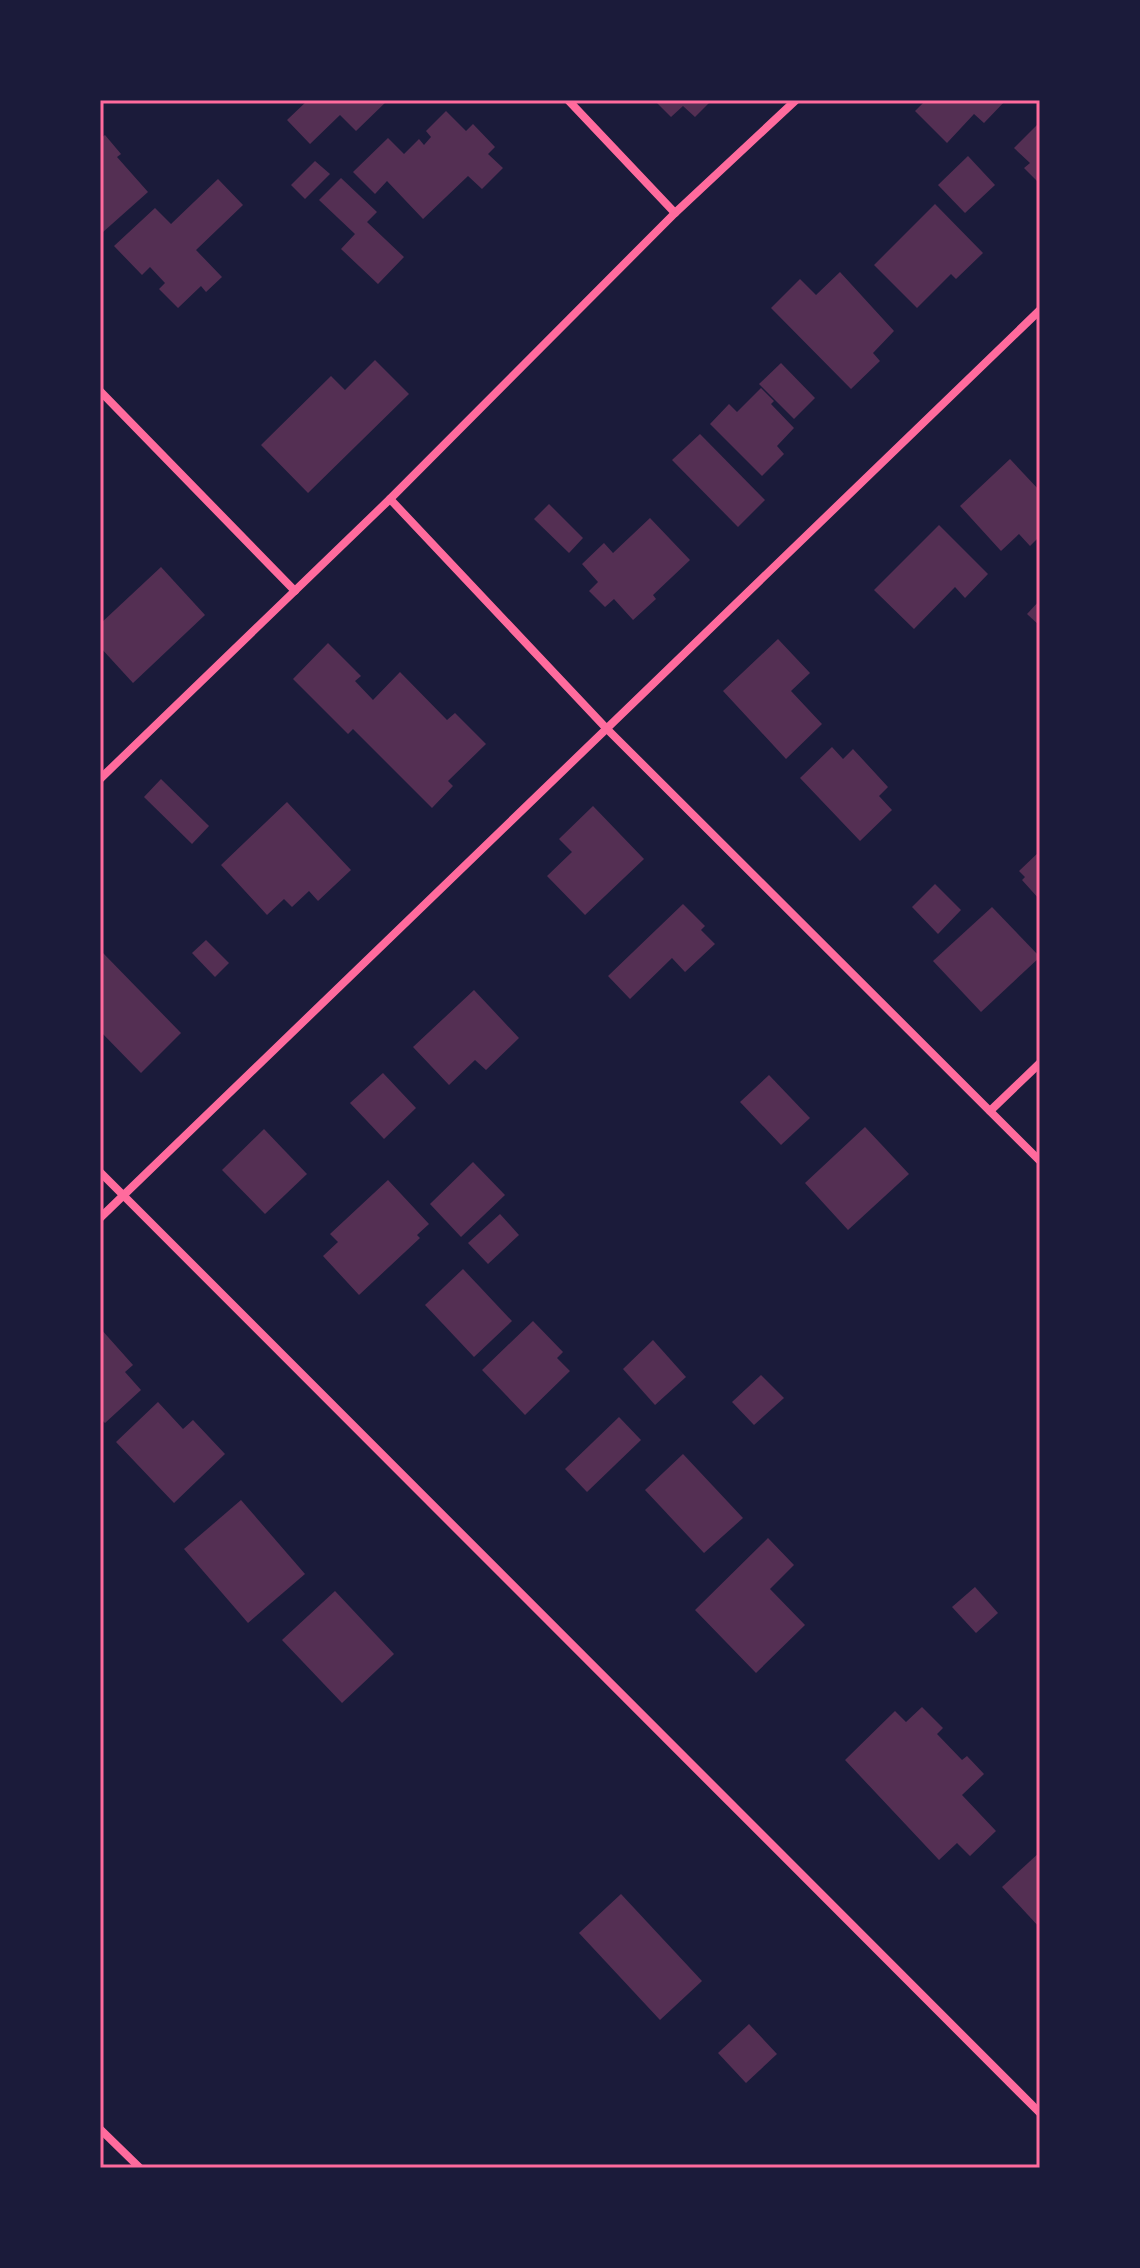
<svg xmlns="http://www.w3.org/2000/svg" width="1140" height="2268" font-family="'Varela Round',sans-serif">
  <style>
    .building { fill: #542f53 }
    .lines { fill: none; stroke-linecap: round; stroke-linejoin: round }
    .minor { stroke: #ff6b9d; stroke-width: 8 }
    .neatline { fill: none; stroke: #ff6b9d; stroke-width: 3 }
  </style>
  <rect width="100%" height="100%" fill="#1b1b3a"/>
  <g class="building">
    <polygon points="308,100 388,100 356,131 340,115 310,144 287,120"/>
    <polygon points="654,100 712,100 695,117 683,106 671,117"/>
    <polygon points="926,100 1006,100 984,123 974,114 947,143 915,111"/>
    <polygon points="446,111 466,131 473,124 495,147 488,154 503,168 482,189 468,176 423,219 387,181 375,194 353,172 388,138 404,154 419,139 424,145 431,137 426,131"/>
    <polygon points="1040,122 1040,184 1024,168 1030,163 1014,148"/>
    <polygon points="105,135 121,154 117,157 148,192 103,232 100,229 100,139"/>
    <polygon points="968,156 995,185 965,213 938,185"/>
    <polygon points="315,161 330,174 305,199 291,185"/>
    <polygon points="341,178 377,212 367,222 404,257 378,284 341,249 355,234 319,200"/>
    <polygon points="218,179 243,205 196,250 222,277 206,292 201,286 178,308 159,289 165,283 150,267 142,275 114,246 155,208 171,224"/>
    <polygon points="935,204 983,253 956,279 951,274 917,308 874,265"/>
    <polygon points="840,272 894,331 873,353 880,361 851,389 771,308 800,279 816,295"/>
    <polygon points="375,360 409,394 308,493 261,445 331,376 345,390"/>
    <polygon points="781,363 815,398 794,419 759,384"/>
    <polygon points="761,388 774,401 771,404 794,428 777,446 784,454 762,476 710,424 729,404 737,412"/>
    <polygon points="700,434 765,500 738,527 672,460"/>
    <polygon points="1010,459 1040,491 1040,536 1030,546 1019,534 1001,551 960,506"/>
    <polygon points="549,504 583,538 569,553 534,519"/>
    <polygon points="650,518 690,560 653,595 656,599 633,620 614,599 605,607 589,591 598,582 582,564 604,543 613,553"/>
    <polygon points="939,525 988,574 965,598 955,587 914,629 874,590"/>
    <polygon points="161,567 205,615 133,683 100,647 100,624"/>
    <polygon points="1040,600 1040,626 1027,614"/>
    <polygon points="778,639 810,673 791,691 822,724 786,759 723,691"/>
    <polygon points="328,643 361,676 355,681 373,700 400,672 447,720 455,713 486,744 448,781 453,786 432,808 353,729 348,734 293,679"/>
    <polygon points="832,747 843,759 853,749 888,787 879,796 892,810 860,841 800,778"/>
    <polygon points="161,779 209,826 192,844 144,797"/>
    <polygon points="287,802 351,870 318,901 309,891 292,907 284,899 267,915 221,865"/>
    <polygon points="593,806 644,859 585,915 547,876 572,852 559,839"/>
    <polygon points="1040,851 1040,900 1022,880 1025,877 1019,871"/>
    <polygon points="935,884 961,910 938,934 912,907"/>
    <polygon points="683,904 705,926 701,930 715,944 685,972 672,958 630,999 608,976"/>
    <polygon points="992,907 1040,957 981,1012 933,961"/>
    <polygon points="206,940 229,963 215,977 192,953"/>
    <polygon points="103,953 181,1033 141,1073 100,1031 100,956"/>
    <polygon points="474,990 519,1038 486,1070 475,1060 449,1085 413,1047"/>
    <polygon points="383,1073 416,1108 384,1139 350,1103"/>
    <polygon points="769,1075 810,1118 781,1145 740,1102"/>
    <polygon points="865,1127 909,1174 848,1230 805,1183"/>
    <polygon points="264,1129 307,1174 265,1214 222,1170"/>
    <polygon points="473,1162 505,1195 461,1237 430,1204"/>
    <polygon points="388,1180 429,1224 417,1235 420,1238 359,1295 323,1256 338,1242 330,1234"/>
    <polygon points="500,1214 519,1235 488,1264 468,1243"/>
    <polygon points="463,1269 512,1321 474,1357 425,1305"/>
    <polygon points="533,1321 563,1352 557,1358 570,1371 525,1415 482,1370"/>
    <polygon points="100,1328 133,1365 125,1372 141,1390 105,1423 100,1418"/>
    <polygon points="653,1340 686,1377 655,1405 623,1369"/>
    <polygon points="761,1375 784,1398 754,1425 732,1402"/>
    <polygon points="158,1402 183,1429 193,1420 225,1454 174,1503 116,1442"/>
    <polygon points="619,1417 641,1440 587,1492 565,1469"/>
    <polygon points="683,1454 743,1518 704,1553 645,1490"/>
    <polygon points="241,1500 305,1574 248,1623 184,1549"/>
    <polygon points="768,1538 794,1565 770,1589 805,1625 756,1673 695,1610"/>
    <polygon points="975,1587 998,1613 976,1633 952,1607"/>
    <polygon points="335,1591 394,1654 342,1703 282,1640"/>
    <polygon points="922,1707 943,1728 937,1734 962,1760 967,1756 984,1774 962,1795 996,1831 970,1856 957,1843 939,1860 845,1760 895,1711 906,1722"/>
    <polygon points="1040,1852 1040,1928 1002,1887"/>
    <polygon points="621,1894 702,1981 660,2020 579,1933"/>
    <polygon points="749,2024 777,2054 746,2083 718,2053"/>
  </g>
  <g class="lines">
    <g class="minor">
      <polyline points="568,100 675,213"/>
      <polyline points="100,391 295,591"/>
      <polyline points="390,499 606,728 1040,1161"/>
      <polyline points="100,779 390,499 675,213 796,100"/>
      <polyline points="990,1111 1040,1063"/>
      <polyline points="100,1172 1040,2113"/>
      <polyline points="100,1218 1040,310"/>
      <polyline points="100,2129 140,2168"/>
    </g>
  </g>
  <rect width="1140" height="2268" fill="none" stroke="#1b1b3a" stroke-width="204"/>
  <rect x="102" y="102" width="936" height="2064" class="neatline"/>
</svg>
